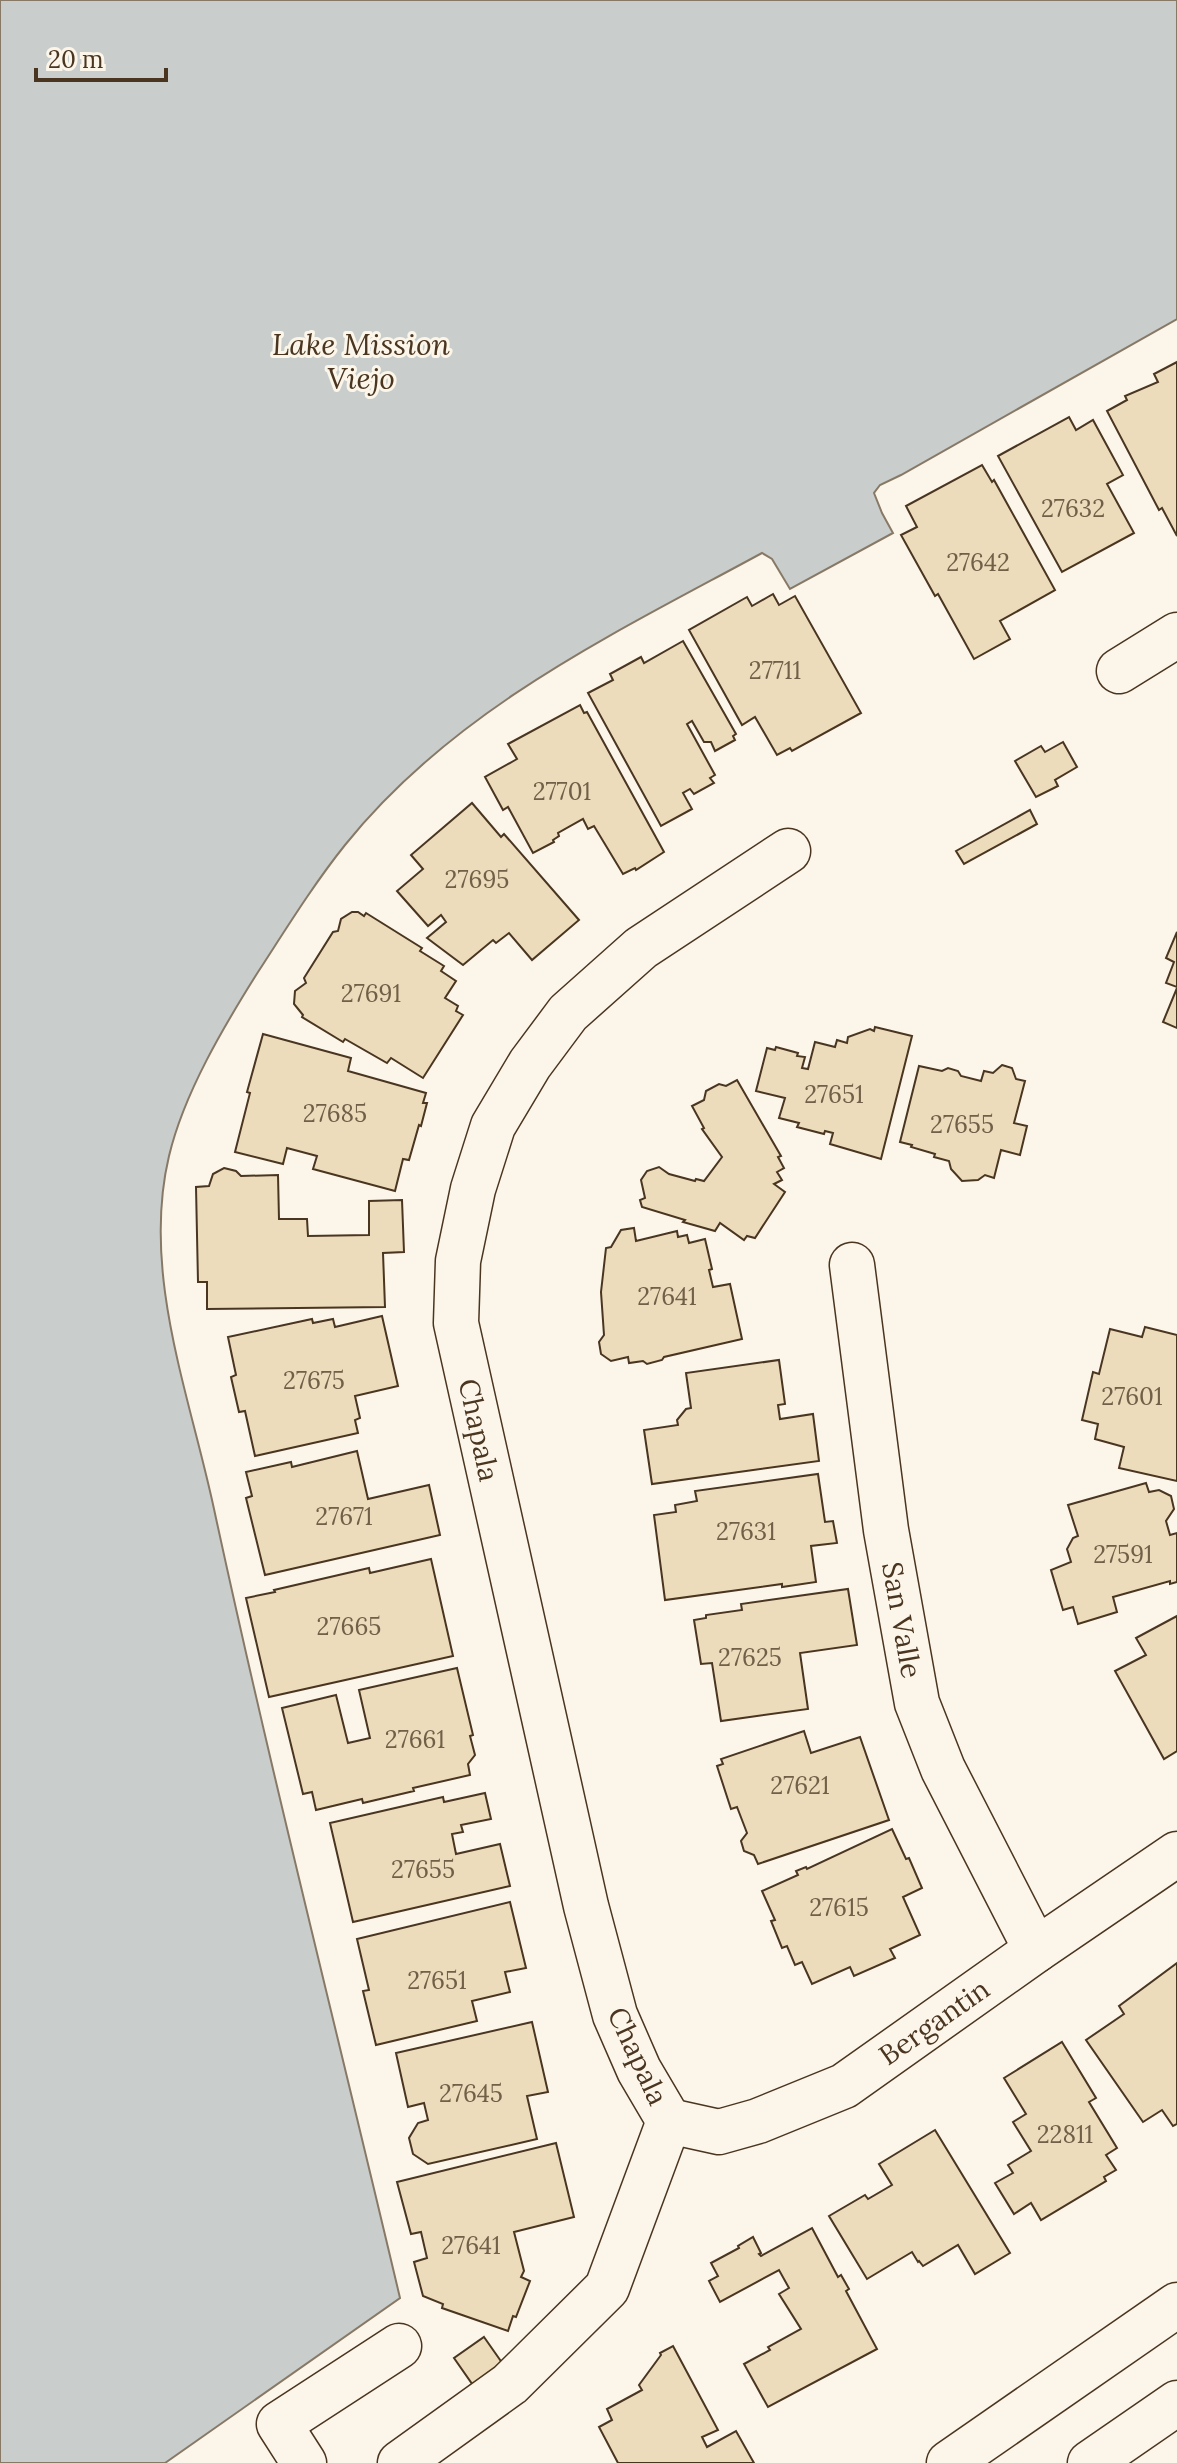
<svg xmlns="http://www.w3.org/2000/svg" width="1177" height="2463" font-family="Lora,serif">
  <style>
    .water { fill: #c9cecd; stroke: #887966; stroke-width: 2 }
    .building { fill: #ecdcbc; stroke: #4a3520; stroke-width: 2 }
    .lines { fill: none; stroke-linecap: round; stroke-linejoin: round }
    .minor-casing { stroke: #4a3520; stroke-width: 47 }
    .major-casing { stroke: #4a3520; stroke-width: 47 }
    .minor { stroke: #fbf6e9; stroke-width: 44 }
    .major { stroke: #fbf6e9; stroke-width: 44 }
    .labels { text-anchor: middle; stroke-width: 6; stroke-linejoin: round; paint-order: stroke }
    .number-label { font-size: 24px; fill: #725f47 }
    .street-label { font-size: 28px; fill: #4a3520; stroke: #fbf6e9 }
    .water-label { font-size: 30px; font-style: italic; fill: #4a3520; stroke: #fbf6e9 }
  </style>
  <rect width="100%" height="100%" fill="#fbf6e9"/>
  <path class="water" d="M0,0h1177v319l-276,156 -21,10 -6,8 8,20 11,20 -103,56 -18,-30 -10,-6c-149,81 -308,156 -417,292 -32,40 -59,84 -87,127 -34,54 -74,121 -89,184 -28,117 21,240 45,353 57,264 124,526 186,789l-235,165h-165z"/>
  <g class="building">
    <polygon points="1177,362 1177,536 1162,508 1159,510 1107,411 1127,400 1125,396 1158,382 1154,374"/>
    <polygon points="1069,417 1076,430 1093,420 1123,475 1107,484 1134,533 1062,572 998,456"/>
    <polygon points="982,465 992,482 994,480 1055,590 1000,621 1010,639 974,659 938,594 935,596 901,535 917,527 906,506"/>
    <polygon points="773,594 779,605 795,596 861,713 792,751 790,748 777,755 755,717 742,725 689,630 747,597 752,606"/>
    <polygon points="683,641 736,734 733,736 735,740 715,751 711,742 704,742 692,721 687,724 715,775 710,778 714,783 694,794 690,789 683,793 692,809 661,826 588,693 613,680 610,674 641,657 644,663"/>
    <polygon points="580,705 584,713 587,712 664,852 636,870 635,868 623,874 594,826 588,829 583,819 558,833 559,836 553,840 554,842 533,853 508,807 503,810 485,777 517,759 508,744"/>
    <polygon points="1063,742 1077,767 1055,780 1058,786 1036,797 1015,761 1041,746 1045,752"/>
    <polygon points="472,803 501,837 504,834 579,920 532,960 509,933 496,943 493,940 463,965 427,938 446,922 441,915 428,926 397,891 423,869 411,855"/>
    <polygon points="1030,810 1037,824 964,864 956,851"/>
    <polygon points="352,912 358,912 364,916 366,913 422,948 420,951 444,966 441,971 456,981 445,998 458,1006 456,1011 463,1015 423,1078 391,1058 387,1063 345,1039 343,1042 302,1017 303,1015 294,1004 295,991 306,983 304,978 333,932 338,931 341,919"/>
    <polygon points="1177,932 1177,987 1166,983 1174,962 1166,958"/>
    <polygon points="1177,988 1177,1028 1163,1022"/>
    <polygon points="875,1027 912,1036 881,1159 830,1144 833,1133 825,1131 824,1134 797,1127 799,1123 779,1118 785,1098 756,1091 767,1048 775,1050 776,1047 798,1053 797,1056 805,1057 802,1068 808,1069 815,1042 835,1047 837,1040 847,1043 848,1037 870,1029 874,1031"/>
    <polygon points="263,1034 351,1058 348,1071 426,1093 423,1103 427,1103 421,1126 419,1125 409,1160 403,1159 395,1191 313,1169 317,1156 287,1148 283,1164 235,1152 250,1093 247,1092"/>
    <polygon points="1002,1065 1012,1068 1016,1079 1025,1081 1014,1123 1027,1126 1020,1155 1001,1150 994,1178 985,1175 978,1180 962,1181 951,1169 949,1161 934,1157 935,1154 911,1147 912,1145 900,1142 919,1066 942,1071 948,1068 958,1071 961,1076 981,1081 984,1071 993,1073"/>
    <polygon points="737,1080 781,1156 778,1157 784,1168 777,1172 782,1180 774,1184 785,1192 755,1238 747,1236 744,1240 720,1223 715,1231 683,1222 685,1220 642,1207 640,1200 645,1198 641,1180 647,1171 659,1167 669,1174 695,1181 696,1179 704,1181 722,1157 702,1129 704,1128 692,1106 704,1100 706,1091 719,1084 726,1086"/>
    <polygon points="224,1168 236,1171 241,1176 278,1175 279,1219 307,1219 308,1236 369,1235 369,1201 402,1200 404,1252 383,1253 385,1307 207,1309 207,1282 198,1282 196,1187 209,1186 213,1174"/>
    <polygon points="634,1228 636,1241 677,1231 678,1237 687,1235 689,1243 705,1239 712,1269 709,1270 713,1287 730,1284 742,1339 664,1357 662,1360 647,1364 643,1361 629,1363 628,1357 611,1361 601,1354 599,1342 604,1335 601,1292 606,1248 611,1247 621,1230"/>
    <polygon points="382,1316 398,1386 355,1396 360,1418 355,1420 358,1433 255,1456 245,1411 239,1412 231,1377 236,1375 228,1337 312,1319 313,1323 333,1319 335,1327"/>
    <polygon points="1145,1327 1177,1335 1177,1481 1119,1468 1124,1447 1095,1439 1098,1424 1082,1420 1093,1372 1099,1374 1110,1329 1142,1337"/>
    <polygon points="779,1360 785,1404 778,1405 780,1419 813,1414 819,1461 652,1484 644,1430 678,1425 677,1420 686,1409 691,1408 686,1373"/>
    <polygon points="357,1451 368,1499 429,1485 440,1535 265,1575 246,1498 252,1496 246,1472 291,1462 292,1467"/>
    <polygon points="818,1474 825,1522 833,1521 837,1543 811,1546 816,1582 782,1587 782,1584 665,1600 654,1515 676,1512 675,1505 697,1501 695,1491"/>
    <polygon points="1146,1483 1149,1492 1159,1490 1171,1496 1174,1509 1166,1521 1170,1535 1177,1533 1177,1582 1170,1584 1170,1581 1113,1597 1117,1612 1078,1624 1073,1607 1063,1610 1051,1570 1071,1562 1067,1549 1073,1538 1078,1536 1068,1505"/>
    <polygon points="431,1559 453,1656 269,1697 246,1598 275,1592 274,1590 369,1568 370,1573"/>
    <polygon points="848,1589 857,1645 800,1653 808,1709 721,1721 712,1663 701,1664 694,1620 706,1618 706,1615 742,1610 741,1604"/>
    <polygon points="1177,1616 1177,1751 1164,1759 1115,1671 1146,1655 1136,1638"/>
    <polygon points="457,1668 473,1735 470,1736 475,1755 468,1764 470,1775 413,1788 414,1791 363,1803 362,1799 316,1810 312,1792 303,1794 282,1708 336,1695 348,1743 370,1738 359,1690"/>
    <polygon points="804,1731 811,1753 860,1737 889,1820 758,1864 754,1855 744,1851 741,1841 747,1833 737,1807 731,1809 717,1766 723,1764 721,1759"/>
    <polygon points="485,1793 491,1819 461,1825 463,1832 452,1834 456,1854 500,1844 510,1886 353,1922 330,1823 443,1797 444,1802"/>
    <polygon points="892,1829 906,1859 909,1858 922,1888 903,1897 920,1935 890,1949 895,1958 854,1976 850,1967 812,1984 802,1962 795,1965 787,1946 782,1948 771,1921 775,1920 762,1891 798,1875 796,1871 806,1867 807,1869"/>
    <polygon points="510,1902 526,1968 505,1972 510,1992 472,2001 477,2021 376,2045 363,1991 369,1990 357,1939"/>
    <polygon points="1177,1963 1177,2124 1173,2126 1162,2110 1143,2122 1086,2040 1124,2014 1119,2006"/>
    <polygon points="532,2022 548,2092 527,2096 537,2139 428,2164 413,2154 409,2138 418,2123 428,2120 424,2103 408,2107 396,2053"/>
    <polygon points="1062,2042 1096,2098 1089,2102 1117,2148 1106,2155 1116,2170 1104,2177 1106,2181 1041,2220 1031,2203 1014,2214 995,2183 1013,2173 1008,2165 1031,2151 1013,2122 1026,2114 1004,2078"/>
    <polygon points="935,2130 1010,2253 975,2274 958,2245 923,2266 919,2261 918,2262 912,2252 867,2279 829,2216 865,2195 868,2199 892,2185 879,2164"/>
    <polygon points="556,2143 574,2217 514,2232 524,2271 521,2277 530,2281 516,2317 513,2316 508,2331 442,2308 443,2304 423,2296 414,2262 427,2258 421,2232 411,2234 397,2182"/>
    <polygon points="812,2228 838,2277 841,2275 849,2289 846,2291 877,2349 768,2407 744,2364 770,2350 768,2347 801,2329 779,2294 789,2288 779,2270 720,2302 709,2281 718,2276 711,2263 739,2248 738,2246 753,2237 761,2253 759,2254 761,2256"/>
    <polygon points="484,2337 505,2367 475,2388 454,2358"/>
    <polygon points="673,2346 718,2430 702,2437 707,2447 736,2431 754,2463 618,2463 599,2427 612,2420 607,2409 642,2390 639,2385 661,2355 660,2353"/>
  </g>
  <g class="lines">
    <defs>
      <g id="minor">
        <polyline points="1119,671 1177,635"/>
        <polyline points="852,1265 886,1530 917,1703 943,1769 1036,1950"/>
        <polyline points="669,2121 639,2070 615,2015 586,1906 456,1323 458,1261 473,1189 493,1126 530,1064 568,1013 641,948 788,851"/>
        <polyline points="669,2121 719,2132 758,2121 844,2086 1036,1950 1177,1854"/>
        <polyline points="304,2463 279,2424 399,2346"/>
        <polyline points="400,2463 510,2384 607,2288 669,2121"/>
      </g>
      <g id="major">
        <polyline points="949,2463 1177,2305"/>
        <polyline points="1090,2463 1177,2403"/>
      </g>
    </defs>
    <use href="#minor" class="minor-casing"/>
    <use href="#major" class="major-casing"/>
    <use href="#minor" class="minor"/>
    <use href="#major" class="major"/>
  </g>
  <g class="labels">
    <g class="number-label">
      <text x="1073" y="517">27632</text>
      <text x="978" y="571">27642</text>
      <text x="775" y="679">27711</text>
      <text x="562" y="800">27701</text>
      <text x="477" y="888">27695</text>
      <text x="371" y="1002">27691</text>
      <text x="834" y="1103">27651</text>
      <text x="335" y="1122">27685</text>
      <text x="962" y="1133">27655</text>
      <text x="667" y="1305">27641</text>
      <text x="314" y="1389">27675</text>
      <text x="1132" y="1405">27601</text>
      <text x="344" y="1525">27671</text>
      <text x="746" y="1540">27631</text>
      <text x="1123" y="1563">27591</text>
      <text x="349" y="1635">27665</text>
      <text x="750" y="1666">27625</text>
      <text x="415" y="1748">27661</text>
      <text x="800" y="1794">27621</text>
      <text x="423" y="1878">27655</text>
      <text x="839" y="1916">27615</text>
      <text x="437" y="1989">27651</text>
      <text x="471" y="2102">27645</text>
      <text x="1065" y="2143">22811</text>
      <text x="471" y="2254">27641</text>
    </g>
    <g class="street-label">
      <text transform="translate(479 1430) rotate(78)" y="10">Chapala</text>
      <text transform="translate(902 1620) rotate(80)" y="10">San Valle</text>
      <text transform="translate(934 2022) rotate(-35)" y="10">Bergantin</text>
      <text transform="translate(638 2056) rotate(65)" y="10">Chapala</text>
    </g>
    <g class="water-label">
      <text x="361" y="355">Lake Mission<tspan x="361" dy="34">Viejo</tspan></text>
    </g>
  </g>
  <path d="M36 68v12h130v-12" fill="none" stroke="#4a3520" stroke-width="4"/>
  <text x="48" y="68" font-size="24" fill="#4a3520" stroke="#fbf6e9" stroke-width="6" paint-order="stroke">20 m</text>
</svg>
